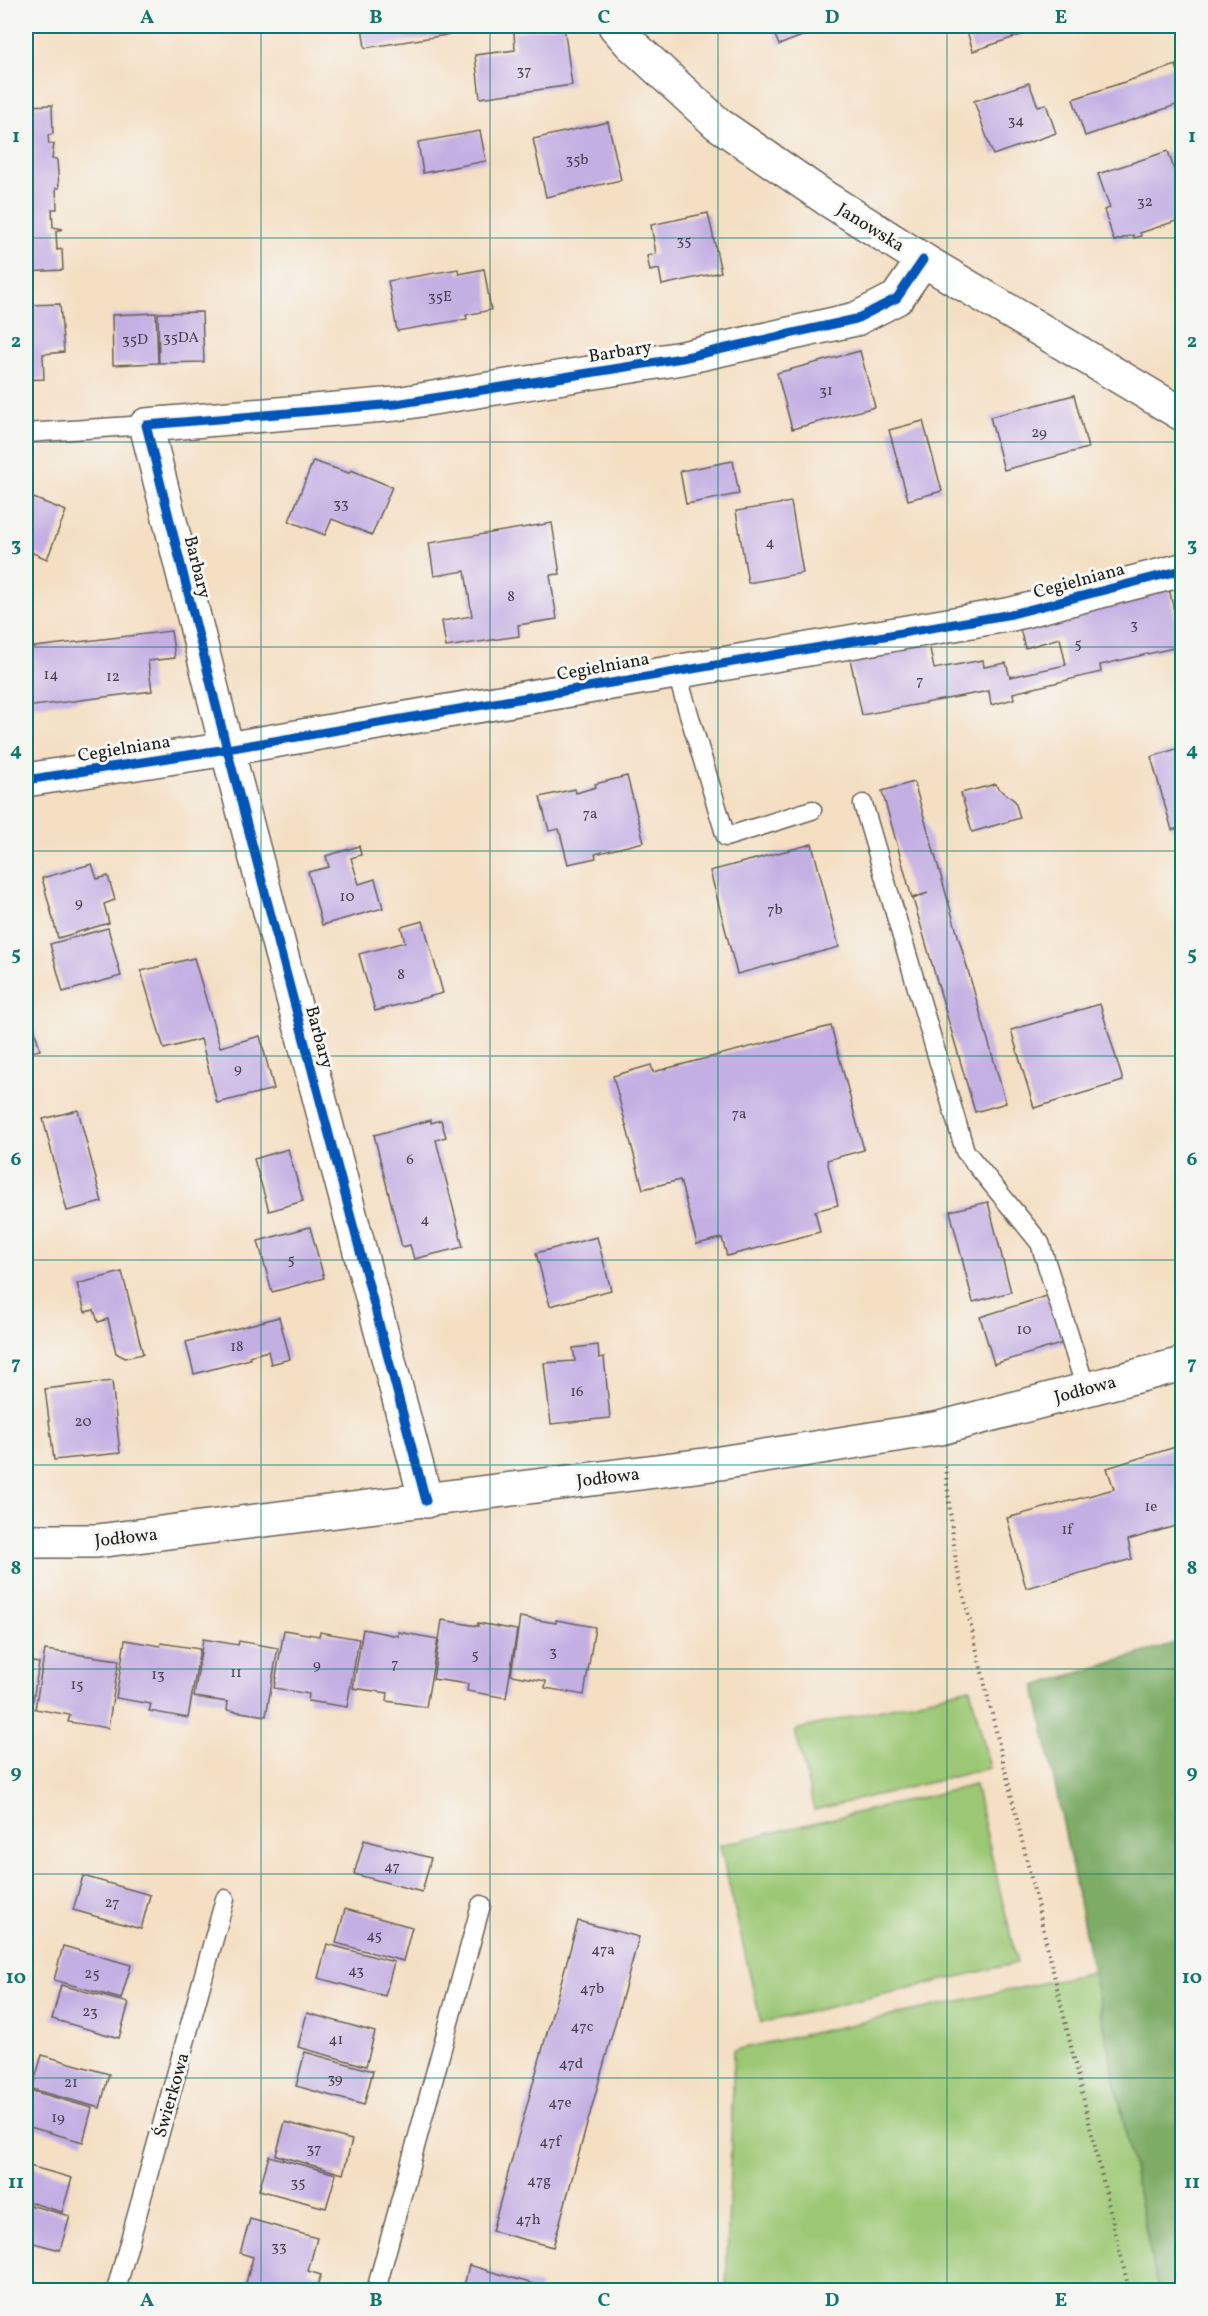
<svg xmlns="http://www.w3.org/2000/svg" width="1208" height="2316" font-family="Vollkorn,serif">
  <style>
    .green { fill: #9cc875; stroke: #5c7248; stroke-width: 1.5 }
    .forest { fill: #7dac66; stroke: #4c6441; stroke-width: 1.5 }
    .building { fill: #c4afe3 }
    .lines { fill: none; stroke-linecap: round; stroke-linejoin: round }
    .service-casing { stroke: #686056; stroke-width: 21 }
    .minor-casing { stroke: #686056; stroke-width: 36 }
    .tertiary-casing { stroke: #686056; stroke-width: 36 }
    .path { stroke: #686056; stroke-width: 4; stroke-dasharray: 1.5 4.5; stroke-linecap: butt }
    .service { stroke: #fff; stroke-width: 18 }
    .minor { stroke: #fff; stroke-width: 33 }
    .tertiary { stroke: #fff; stroke-width: 33 }
    .cycleway-casing { stroke: #f6f6f2; stroke-width: 13 }
    .cycleway { stroke: #0057b8; stroke-width: 9 }
    .grid { fill: none; stroke: #0f766e; stroke-width: 1.5; stroke-opacity: 0.55 }
    .labels { text-anchor: middle; stroke-width: 6; stroke-linejoin: round; paint-order: stroke }
    .number-label { font-size: 15px; fill: #46414e }
    .street-label { font-size: 18px; fill: #1c1c1c; stroke: #f6f6f2 }
    .neatline { fill: none; stroke: #0f766e; stroke-width: 2 }
    .grid-label { font-size: 20px; text-anchor: middle; font-weight: bold; fill: #0f766e }
  </style>
  <rect width="100%" height="100%" fill="#f6f6f2"/>
  <filter id="ink" filterUnits="userSpaceOnUse"><feTurbulence type="fractalNoise" baseFrequency=".0167" numOctaves="2"/><feDisplacementMap in="SourceGraphic" scale="12" xChannelSelector="R" yChannelSelector="G"/><feConvolveMatrix kernelMatrix="1 2 1 2 8 2 1 2 1" color-interpolation-filters="sRGB"/></filter>
  <filter id="wash" filterUnits="userSpaceOnUse"><feTurbulence type="fractalNoise" baseFrequency=".008" numOctaves="4" result="noise"/><feDisplacementMap in="SourceGraphic" scale="24" xChannelSelector="R" yChannelSelector="G"/><feGaussianBlur stdDeviation="1.35" result="paint"/><feColorMatrix in="noise" values="0 0 0 0 0 0 0 0 0 0 0 0 0 0 0 0 0 1.4 0 .05"/><feComposite in="paint" operator="in"/></filter>
  <g filter="url(#wash)">
    <rect width="100%" height="100%" fill="#f4dfc3"/>
    <g class="green">
      <polygon points="970,1688 990,1768 814,1810 795,1730"/>
      <polygon points="975,1785 1017,1963 761,2023 720,1845"/>
      <polygon points="1093,1972 1158,2290 726,2290 734,2050"/>
    </g>
    <polygon class="forest" points="1182,1641 1182,2290 1158,2290 1035,1686"/>
    <g id="blocks">
      <g class="building">
        <polygon points="362,26 496,26 496,27 365,48"/>
        <polygon points="564,26 572,85 480,98 475,55 515,50 514,32"/>
        <polygon points="771,26 825,26 825,27 779,45"/>
        <polygon points="952,26 1022,26 1024,34 973,51 967,31 955,34"/>
        <polygon points="1176,65 1182,84 1182,103 1085,136 1073,99"/>
        <polygon points="1029,83 1038,106 1046,104 1056,133 993,155 974,101"/>
        <polygon points="52,105 53,134 48,135 49,144 54,144 52,159 57,159 59,188 56,188 57,209 52,209 53,227 63,229 56,231 57,250 62,249 63,270 26,272 26,106"/>
        <polygon points="608,122 621,180 546,197 533,139"/>
        <polygon points="480,131 486,161 423,173 418,142"/>
        <polygon points="1168,151 1182,195 1182,219 1140,233 1141,236 1134,238 1133,235 1114,241 1104,210 1110,208 1098,174"/>
        <polygon points="708,213 721,272 662,285 659,269 650,271 647,256 656,254 651,225"/>
        <polygon points="458,269 459,274 484,269 491,310 466,315 467,319 397,331 388,281"/>
        <polygon points="60,304 64,352 43,354 44,379 26,380 26,305"/>
        <polygon points="202,312 204,362 159,363 158,313"/>
        <polygon points="156,313 158,363 113,365 112,315"/>
        <polygon points="860,351 875,407 792,429 777,373"/>
        <polygon points="1074,395 1088,448 1004,470 990,417"/>
        <polygon points="923,421 942,491 908,500 889,430"/>
        <polygon points="313,461 349,473 351,470 392,487 372,535 332,519 325,535 289,521"/>
        <polygon points="733,461 739,494 686,504 680,471"/>
        <polygon points="26,495 66,511 47,559 26,550"/>
        <polygon points="791,502 803,573 748,583 736,511"/>
        <polygon points="552,523 560,574 550,575 557,619 518,625 519,636 446,647 442,621 472,616 465,571 434,576 429,543"/>
        <polygon points="1168,584 1182,646 1100,665 1101,672 1013,693 1014,699 991,705 989,691 862,715 849,654 928,639 934,669 983,660 984,667 1006,663 1010,677 1066,665 1060,638 1025,648 1018,621"/>
        <polygon points="171,631 175,658 148,661 152,691 26,707 26,648"/>
        <polygon points="1182,747 1182,827 1172,830 1151,757"/>
        <polygon points="627,776 644,842 595,854 596,858 568,864 559,829 549,831 540,797 575,789 576,793 596,787 595,784"/>
        <polygon points="914,782 1006,1103 975,1112 913,899 928,893 912,898 882,791"/>
        <polygon points="996,784 997,787 1015,801 1020,818 972,832 961,793"/>
        <polygon points="812,844 839,947 737,974 710,871"/>
        <polygon points="359,846 361,855 351,858 359,884 375,879 383,908 322,925 308,872 329,867 326,856"/>
        <polygon points="92,864 97,879 108,876 115,900 104,904 109,923 58,938 42,878"/>
        <polygon points="423,921 443,993 375,1011 359,954 405,942 401,927"/>
        <polygon points="108,928 121,976 63,992 50,944"/>
        <polygon points="194,958 220,1047 260,1036 274,1089 217,1103 201,1039 164,1049 141,971"/>
        <polygon points="26,998 40,1050 26,1053"/>
        <polygon points="1100,1004 1123,1081 1034,1108 1011,1030"/>
        <polygon points="831,1026 864,1150 827,1160 838,1205 815,1211 820,1232 727,1256 722,1238 697,1244 680,1180 643,1189 613,1076 651,1065 653,1072"/>
        <polygon points="78,1110 102,1202 67,1211 43,1119"/>
        <polygon points="431,1120 431,1123 441,1120 446,1137 436,1140 463,1247 414,1259 410,1245 402,1247 374,1135"/>
        <polygon points="288,1149 303,1201 269,1211 254,1159"/>
        <polygon points="988,1202 1011,1292 973,1302 950,1211"/>
        <polygon points="310,1227 324,1278 272,1292 258,1241"/>
        <polygon points="597,1237 611,1290 550,1306 536,1253"/>
        <polygon points="122,1272 143,1354 125,1358 116,1353 108,1319 98,1322 94,1310 85,1312 77,1284"/>
        <polygon points="1053,1294 1067,1342 994,1364 980,1317"/>
        <polygon points="279,1317 290,1359 271,1364 268,1351 249,1356 250,1359 194,1374 186,1342"/>
        <polygon points="598,1345 599,1358 604,1357 610,1418 551,1424 544,1363 575,1361 573,1348"/>
        <polygon points="112,1381 120,1453 54,1460 45,1389"/>
        <polygon points="1182,1445 1182,1524 1128,1540 1132,1559 1026,1588 1007,1518 1114,1489 1107,1468"/>
        <polygon points="520,1617 556,1623 556,1620 595,1627 584,1695 545,1688 546,1681 511,1675"/>
        <polygon points="442,1620 478,1626 478,1623 517,1630 506,1698 467,1691 468,1684 433,1679"/>
        <polygon points="363,1629 398,1636 398,1632 438,1639 426,1707 387,1701 388,1693 353,1688"/>
        <polygon points="284,1630 319,1636 320,1632 359,1639 347,1707 308,1701 309,1694 274,1688"/>
        <polygon points="203,1639 238,1645 239,1641 278,1648 266,1716 227,1710 228,1702 194,1697"/>
        <polygon points="125,1640 160,1646 161,1643 200,1649 188,1718 149,1711 151,1704 116,1698"/>
        <polygon points="45,1650 119,1660 108,1728 68,1722 70,1715 35,1709"/>
        <polygon points="26,1661 39,1663 28,1731 26,1731"/>
        <polygon points="364,1840 431,1858 422,1892 354,1874"/>
        <polygon points="83,1876 150,1895 141,1929 73,1910"/>
        <polygon points="345,1909 412,1927 403,1961 336,1943"/>
        <polygon points="578,1921 639,1937 553,2247 492,2231"/>
        <polygon points="327,1944 394,1962 385,1996 318,1978"/>
        <polygon points="63,1946 131,1965 121,1999 54,1980"/>
        <polygon points="61,1985 129,2003 119,2038 52,2019"/>
        <polygon points="307,2013 375,2032 366,2066 298,2047"/>
        <polygon points="305,2052 373,2071 364,2105 296,2086"/>
        <polygon points="42,2055 109,2074 100,2108 32,2089"/>
        <polygon points="26,2089 92,2108 83,2142 26,2126"/>
        <polygon points="285,2122 352,2140 343,2174 276,2155"/>
        <polygon points="269,2156 336,2174 326,2208 259,2190"/>
        <polygon points="26,2165 72,2178 62,2212 26,2201"/>
        <polygon points="26,2204 70,2216 60,2250 26,2241"/>
        <polygon points="250,2219 317,2238 308,2271 321,2275 315,2290 244,2290 253,2257 240,2253"/>
        <polygon points="469,2265 540,2286 539,2290 463,2290"/>
        <polygon points="26,2279 50,2286 49,2290 26,2290"/>
      </g>
    </g>
  </g>
  <g filter="url(#ink)">
    <use href="#blocks" fill-opacity="0" stroke="#686056" stroke-width="1.5"/>
    <g class="lines">
      <defs>
        <g id="service">
          <polyline points="26,433 146,425"/>
          <polyline points="676,671 726,837 812,810"/>
          <polyline points="863,804 965,1151 1040,1243 1086,1389"/>
          <polyline points="116,2290 225,1899"/>
          <polyline points="376,2290 481,1905"/>
        </g>
        <g id="minor">
          <polyline points="26,780 227,749 1012,614 1182,570"/>
          <polyline points="426,1501 227,749 146,425 396,404 682,358 856,319 897,298 923,260"/>
          <polyline points="26,1541 97,1541 720,1463 940,1428 1182,1364"/>
        </g>
        <polyline id="tertiary" points="615,26 630,43 718,124 827,199 923,260 1182,414"/>
      </defs>
      <use href="#service" class="service-casing"/>
      <use href="#minor" class="minor-casing"/>
      <use href="#tertiary" class="tertiary-casing"/>
      <polyline class="path" points="945,1466 956,1563 1129,2290"/>
      <use href="#service" class="service"/>
      <use href="#minor" class="minor"/>
      <use href="#tertiary" class="tertiary"/>
      <defs>
        <g id="cycleway">
          <polyline points="26,780 227,749 1012,614 1182,570"/>
          <polyline points="426,1501 227,749 146,425 396,404 682,358 856,319 897,298 923,260"/>
        </g>
      </defs>
      <use href="#cycleway" class="cycleway-casing"/>
      <use href="#cycleway" class="cycleway"/>
    </g>
  </g>
  <path class="grid" d="M261,26v2264M490,26v2264M718,26v2264M947,26v2264M26,238h1156M26,442h1156M26,647h1156M26,851h1156M26,1056h1156M26,1260h1156M26,1465h1156M26,1669h1156M26,1874h1156M26,2078h1156"/>
  <g class="labels">
    <g class="number-label">
      <text x="524" y="75">37</text>
      <text x="1016" y="125">34</text>
      <text x="577" y="164">35b</text>
      <text x="1145" y="206">32</text>
      <text x="684" y="245">35</text>
      <text x="440" y="301">35E</text>
      <text x="181" y="342">35DA</text>
      <text x="135" y="344">35D</text>
      <text x="826" y="395">31</text>
      <text x="1039" y="437">29</text>
      <text x="341" y="508">33</text>
      <text x="770" y="547">4</text>
      <text x="511" y="601">8</text>
      <text x="1134" y="629">3</text>
      <text x="1078" y="648">5</text>
      <text x="51" y="679">14</text>
      <text x="113" y="681">12</text>
      <text x="920" y="685">7</text>
      <text x="590" y="818">7a</text>
      <text x="347" y="901">10</text>
      <text x="79" y="907">9</text>
      <text x="775" y="914">7b</text>
      <text x="401" y="979">8</text>
      <text x="238" y="1073">9</text>
      <text x="739" y="1118">7a</text>
      <text x="410" y="1164">6</text>
      <text x="425" y="1224">4</text>
      <text x="291" y="1264">5</text>
      <text x="1024" y="1334">10</text>
      <text x="237" y="1351">18</text>
      <text x="577" y="1396">16</text>
      <text x="83" y="1426">20</text>
      <text x="1151" y="1511">1e</text>
      <text x="1067" y="1534">1f</text>
      <text x="553" y="1656">3</text>
      <text x="475" y="1659">5</text>
      <text x="395" y="1668">7</text>
      <text x="317" y="1669">9</text>
      <text x="236" y="1677">11</text>
      <text x="158" y="1679">13</text>
      <text x="77" y="1689">15</text>
      <text x="392" y="1871">47</text>
      <text x="112" y="1907">27</text>
      <text x="374" y="1940">45</text>
      <text x="603" y="1954">47a</text>
      <text x="356" y="1975">43</text>
      <text x="92" y="1978">25</text>
      <text x="592" y="1993">47b</text>
      <text x="90" y="2016">23</text>
      <text x="582" y="2031">47c</text>
      <text x="336" y="2044">41</text>
      <text x="571" y="2068">47d</text>
      <text x="335" y="2083">39</text>
      <text x="71" y="2087">21</text>
      <text x="560" y="2107">47e</text>
      <text x="58" y="2122">19</text>
      <text x="550" y="2146">47f</text>
      <text x="314" y="2153">37</text>
      <text x="539" y="2185">47g</text>
      <text x="298" y="2187">35</text>
      <text x="528" y="2224">47h</text>
      <text x="279" y="2251">33</text>
    </g>
    <g class="street-label">
      <text transform="translate(871 227) rotate(32)" y="6">Janowska</text>
      <text transform="translate(620 351) rotate(-9)" y="6">Barbary</text>
      <text transform="translate(198 567) rotate(76)" y="6">Barbary</text>
      <text transform="translate(1079 580) rotate(-15)" y="6">Cegielniana</text>
      <text transform="translate(603 666) rotate(-10)" y="6">Cegielniana</text>
      <text transform="translate(124 748) rotate(-9)" y="6">Cegielniana</text>
      <text transform="translate(320 1037) rotate(75)" y="6">Barbary</text>
      <text transform="translate(1085 1389) rotate(-15)" y="6">Jodłowa</text>
      <text transform="translate(608 1477) rotate(-7)" y="6">Jodłowa</text>
      <text transform="translate(126 1537) rotate(-6)" y="6">Jodłowa</text>
      <text transform="translate(171 2095) rotate(-74)" y="6">Świerkowa</text>
    </g>
  </g>
  <rect width="1208" height="2316" fill="none" stroke="#f6f6f2" stroke-width="66"/>
  <rect x="33" y="33" width="1142" height="2250" class="neatline"/>
  <g class="grid-label">
    <text x="147" y="23">A</text>
    <text x="376" y="23">B</text>
    <text x="604" y="23">C</text>
    <text x="832" y="23">D</text>
    <text x="1061" y="23">E</text>
    <text x="16" y="142">1</text>
    <text x="1192" y="142">1</text>
    <text x="16" y="347">2</text>
    <text x="1192" y="347">2</text>
    <text x="16" y="551">3</text>
    <text x="1192" y="551">3</text>
    <text x="16" y="756">4</text>
    <text x="1192" y="756">4</text>
    <text x="16" y="960">5</text>
    <text x="1192" y="960">5</text>
    <text x="16" y="1165">6</text>
    <text x="1192" y="1165">6</text>
    <text x="16" y="1369">7</text>
    <text x="1192" y="1369">7</text>
    <text x="16" y="1574">8</text>
    <text x="1192" y="1574">8</text>
    <text x="16" y="1778">9</text>
    <text x="1192" y="1778">9</text>
    <text x="16" y="1983">10</text>
    <text x="1192" y="1983">10</text>
    <text x="16" y="2188">11</text>
    <text x="1192" y="2188">11</text>
    <text x="147" y="2306">A</text>
    <text x="376" y="2306">B</text>
    <text x="604" y="2306">C</text>
    <text x="832" y="2306">D</text>
    <text x="1061" y="2306">E</text>
  </g>
</svg>
